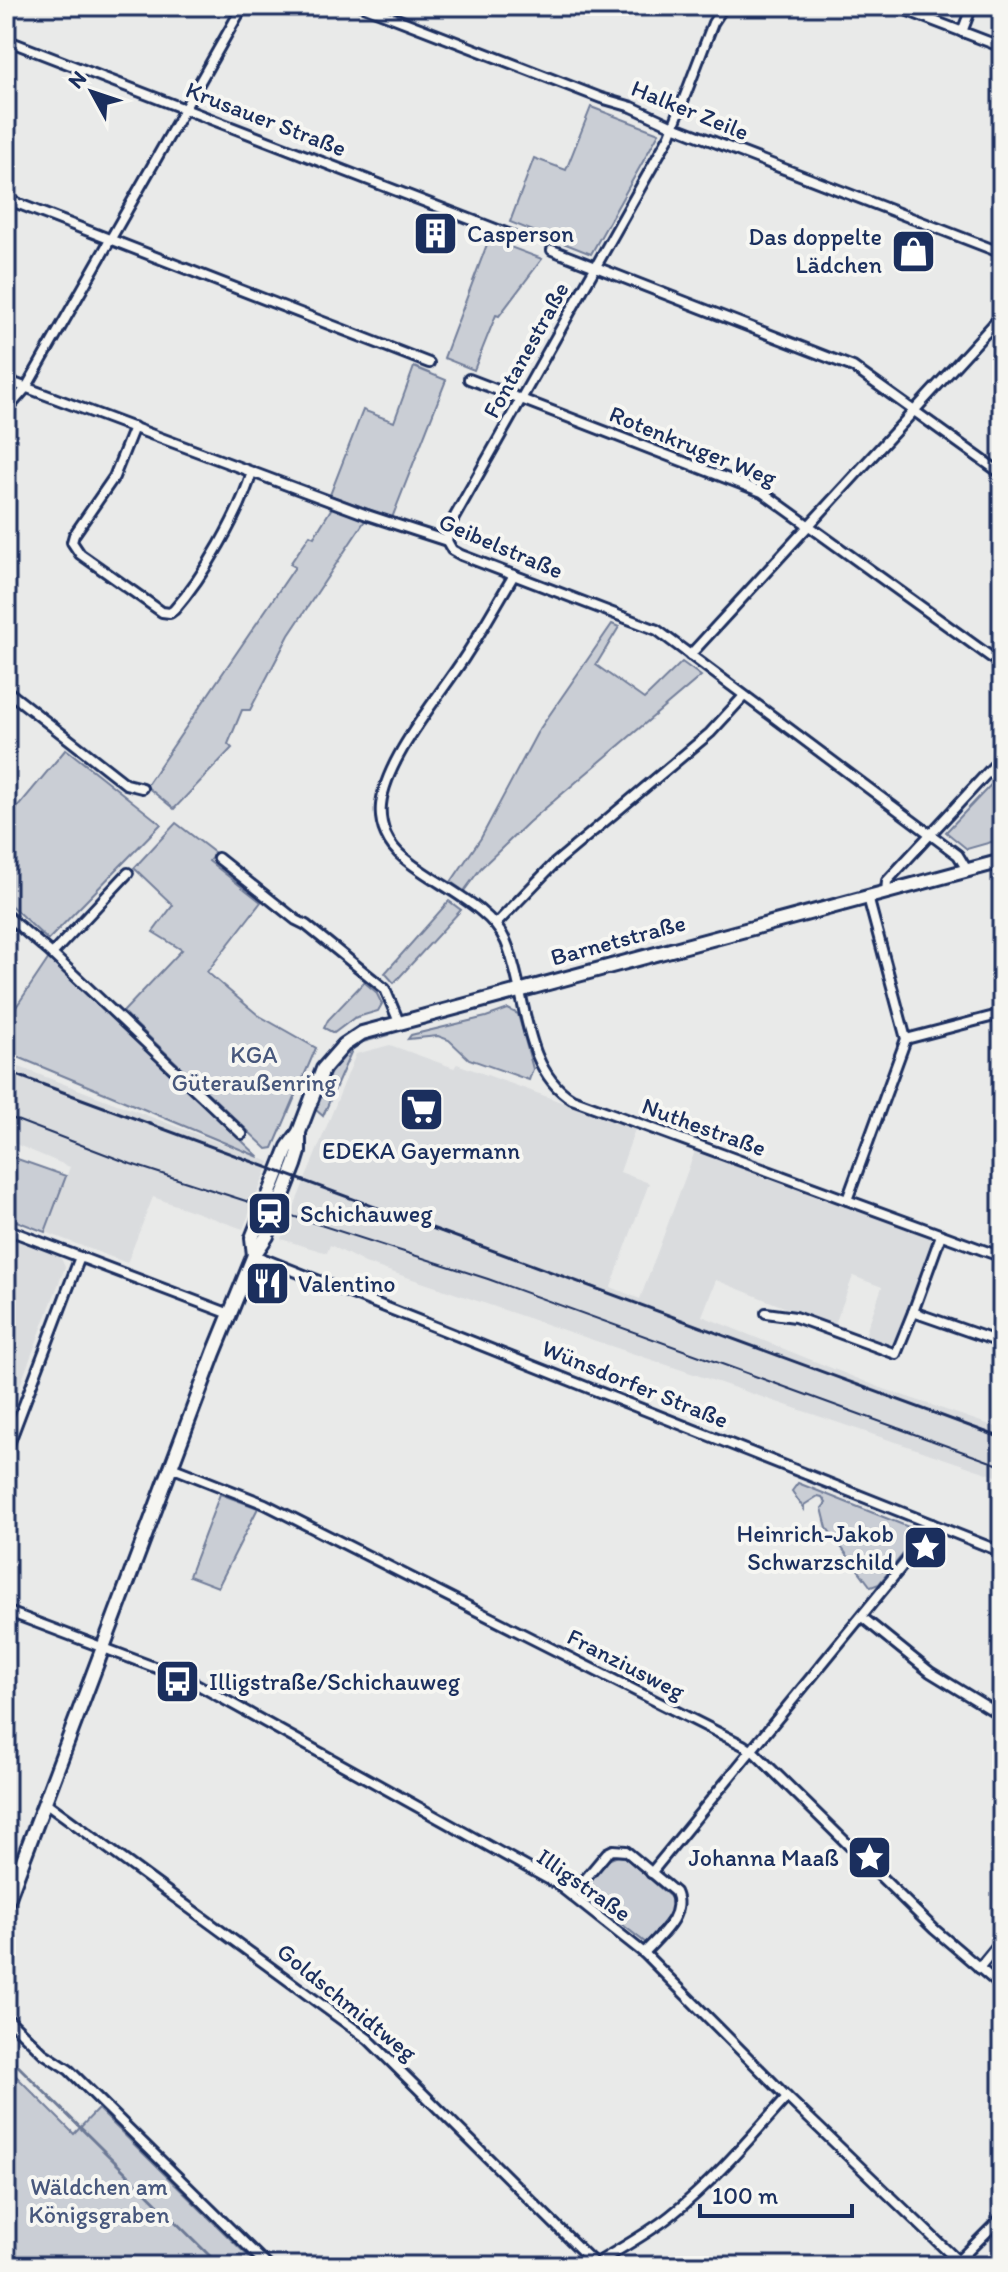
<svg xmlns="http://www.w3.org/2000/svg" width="1008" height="2272" font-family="Itim,sans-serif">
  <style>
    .built { fill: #dadcde }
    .green { fill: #caced5; stroke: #727e9a; stroke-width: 2 }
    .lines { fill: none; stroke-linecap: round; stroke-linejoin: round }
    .stream { stroke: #6c7995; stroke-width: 3 }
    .street-casing { stroke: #1b2f5e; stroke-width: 14 }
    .secondary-casing { stroke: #1b2f5e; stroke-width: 18 }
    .street { stroke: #f6f6f2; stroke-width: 8 }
    .secondary { stroke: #f6f6f2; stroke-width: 12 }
    .tram { stroke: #1b2f5e; stroke-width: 2 }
    .rail { stroke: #1b2f5e; stroke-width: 3 }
    .labels { text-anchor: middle; stroke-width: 8; stroke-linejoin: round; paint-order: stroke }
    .street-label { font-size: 24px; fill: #1b2f5e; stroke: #f6f6f2 }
    .poi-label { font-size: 24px; fill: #1b2f5e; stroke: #f6f6f2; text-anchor: start }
    .park-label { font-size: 24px; fill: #47577c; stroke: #f6f6f2 }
  </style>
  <rect width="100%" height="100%" fill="#e9eae9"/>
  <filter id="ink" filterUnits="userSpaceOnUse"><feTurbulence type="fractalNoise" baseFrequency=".0125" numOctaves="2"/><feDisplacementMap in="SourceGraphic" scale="16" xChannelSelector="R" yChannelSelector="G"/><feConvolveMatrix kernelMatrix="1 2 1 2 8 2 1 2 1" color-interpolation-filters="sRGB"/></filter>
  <g filter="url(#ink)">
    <g class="built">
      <polygon points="390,1045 454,1068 457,1064 635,1129 620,1172 649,1183 611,1287 640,1299 695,1151 934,1239 894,1348 864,1338 882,1287 853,1276 834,1327 716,1280 702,1316 881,1388 1002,1429 1002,1478 365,1263 330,1245 327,1253 281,1239 356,1054"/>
      <polygon points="6,1062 270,1162 243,1229 153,1197 127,1263 45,1232 70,1167 6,1140"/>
      <polygon points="6,1237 60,1256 65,1267 6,1422"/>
    </g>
    <g class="green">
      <polygon points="591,107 659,133 591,254 510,222 534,158 566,170"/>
      <polygon points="489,239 542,259 499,316 496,315 474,370 444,358"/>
      <polygon points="414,367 446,380 392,518 330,495 363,410 394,422"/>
      <polygon points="333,506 366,519 289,635 250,710 242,710 228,744 232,748 174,809 146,786 295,567 290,564 310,535 314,537"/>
      <polygon points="612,624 619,627 596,665 644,699 682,662 701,676 529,822 481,868 464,891 451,882 481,838 537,733"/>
      <polygon points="66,749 161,824 48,940 6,901 6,821"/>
      <polygon points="1002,773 1002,839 967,849 946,832"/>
      <polygon points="176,823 215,853 209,861 261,902 207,972 258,1015 316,1048 273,1148 267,1149 123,1012 182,950 153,932 173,905 134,868"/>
      <polygon points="449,901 461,910 394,983 385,973"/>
      <polygon points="49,958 60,968 259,1157 6,1052 6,1022"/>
      <polygon points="364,982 376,992 382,1004 378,1011 354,1018 334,1033 324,1028 328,1020"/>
      <polygon points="508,1009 518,1014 533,1069 529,1080 469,1059 449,1040 438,1036 408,1039 411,1035 486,1017"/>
      <path d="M388,1032l1,3 -26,7 -11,8 -29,66 -7,-6c12,-43 27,-66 72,-78z"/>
      <polygon points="6,1155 66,1176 45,1232 6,1217"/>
      <polygon points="798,1483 916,1530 916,1538 879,1584 871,1587 827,1528 822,1508 826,1503 822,1497 818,1496 804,1505 804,1509 792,1491"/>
      <polygon points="220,1494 258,1508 218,1587 189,1576"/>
      <polygon points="618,1856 625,1857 675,1901 673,1911 646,1943 583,1894 584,1889 608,1860"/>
      <polygon points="6,2066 74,2134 98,2109 258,2266 6,2266"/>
    </g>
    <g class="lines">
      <polyline class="stream" points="6,2054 220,2266"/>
      <defs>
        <g id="street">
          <polyline points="363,6 601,98 632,107 673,126 1002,253"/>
          <polyline points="895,6 1002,47"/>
          <polyline points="962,32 972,6"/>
          <polyline points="6,40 511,235"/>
          <polyline points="6,199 429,363"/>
          <polyline points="552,250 853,367 1002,474"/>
          <polyline points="469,379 762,492 1002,665"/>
          <polyline points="6,380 367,515 447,541 452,550 461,555 657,630 958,855 967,870"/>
          <polyline points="6,411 26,388 243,6"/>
          <path d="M134,427l-20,50 -40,58 -2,7 8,12 82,58 8,1 4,-3c30,-34 65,-95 78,-138"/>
          <polyline points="447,541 450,525 670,135 713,23 724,6"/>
          <path d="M514,575c-17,28 -32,56 -50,83 -25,39 -79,102 -83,147 -2,21 7,40 23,53 30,26 86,47 102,84 21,49 16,127 66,157l430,158"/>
          <polyline points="690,655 1002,315"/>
          <polyline points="6,690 126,784 142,788"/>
          <polyline points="218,858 296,920 306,925 385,989 399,1022"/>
          <polyline points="886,892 887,881 1002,757"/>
          <polyline points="6,915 52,954 242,1134"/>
          <polyline points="496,924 554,864 710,733 744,696"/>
          <polyline points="52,954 128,873"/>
          <polyline points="906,1039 1002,1014"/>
          <polyline points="847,1200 906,1039 868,897"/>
          <polyline points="6,1229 230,1314"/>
          <polyline points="941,1235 913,1312 1002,1343"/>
          <polyline points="254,1255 1002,1552"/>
          <polyline points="766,1313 795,1317 896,1354 913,1312"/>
          <polyline points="6,1452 80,1257"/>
          <polyline points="171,1467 265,1504 743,1745 755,1753 934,1929 1002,1987"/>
          <polyline points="6,1611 191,1681 557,1884 644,1953 785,2095 963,2266"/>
          <polyline points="862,1617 930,1672 1002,1716"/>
          <polyline points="45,1802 368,2039 597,2266"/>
          <polyline points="651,1873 926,1537 932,1524"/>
          <path d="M572,1895l35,-42 6,-3 13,1 49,41c11,24 -16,44 -31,61"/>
          <polyline points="979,1968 1002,1940"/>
          <polyline points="6,2017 43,2053 69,2070 268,2266"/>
          <path d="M592,2266c27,-17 54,-31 78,-50 44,-35 80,-78 117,-119"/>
          <polyline points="953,2266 1002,2217"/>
        </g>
        <g id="secondary">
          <polyline points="254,1255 252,1238 256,1228 288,1147 299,1132 323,1069 344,1045 362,1033 1002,861"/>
          <polyline points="6,1905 214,1353 254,1255 267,1236 295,1165 299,1152 299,1132"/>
        </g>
      </defs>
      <use href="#street" class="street-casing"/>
      <use href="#secondary" class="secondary-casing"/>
      <use href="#street" class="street"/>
      <use href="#secondary" class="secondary"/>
      <polyline class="tram" points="6,1116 131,1164 488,1279 1002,1466"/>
      <polyline class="rail" points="6,1071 1002,1438"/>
    </g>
  </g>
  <defs>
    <symbol id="building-square" viewBox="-11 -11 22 22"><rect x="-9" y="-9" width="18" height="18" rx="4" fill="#1b2f5e" stroke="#f6f6f2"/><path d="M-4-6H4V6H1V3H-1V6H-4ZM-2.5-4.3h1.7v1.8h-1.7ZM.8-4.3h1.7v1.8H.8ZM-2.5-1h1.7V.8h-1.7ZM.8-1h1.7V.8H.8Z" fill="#fff"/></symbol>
    <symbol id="shop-square" viewBox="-11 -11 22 22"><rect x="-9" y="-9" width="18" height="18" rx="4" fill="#1b2f5e" stroke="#f6f6f2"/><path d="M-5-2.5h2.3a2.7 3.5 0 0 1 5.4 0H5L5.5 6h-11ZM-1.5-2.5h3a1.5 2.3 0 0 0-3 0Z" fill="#fff"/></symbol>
    <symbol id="supermarket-square" viewBox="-11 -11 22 22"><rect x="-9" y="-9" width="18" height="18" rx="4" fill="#1b2f5e" stroke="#f6f6f2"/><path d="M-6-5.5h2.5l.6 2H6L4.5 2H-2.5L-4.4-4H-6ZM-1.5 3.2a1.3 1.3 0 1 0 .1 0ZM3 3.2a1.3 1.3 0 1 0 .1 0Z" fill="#fff"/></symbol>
    <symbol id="station-square" viewBox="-11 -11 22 22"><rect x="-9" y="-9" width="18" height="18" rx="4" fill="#1b2f5e" stroke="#f6f6f2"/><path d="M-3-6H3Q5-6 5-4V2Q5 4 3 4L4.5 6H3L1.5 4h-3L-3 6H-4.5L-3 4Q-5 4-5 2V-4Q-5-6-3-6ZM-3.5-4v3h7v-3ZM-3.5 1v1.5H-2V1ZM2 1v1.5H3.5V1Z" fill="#fff"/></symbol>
    <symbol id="restaurant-square" viewBox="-11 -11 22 22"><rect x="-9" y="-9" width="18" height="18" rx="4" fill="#1b2f5e" stroke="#f6f6f2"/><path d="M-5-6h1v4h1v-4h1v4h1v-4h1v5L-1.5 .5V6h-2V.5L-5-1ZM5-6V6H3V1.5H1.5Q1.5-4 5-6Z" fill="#fff"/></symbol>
    <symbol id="sight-square" viewBox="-11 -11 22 22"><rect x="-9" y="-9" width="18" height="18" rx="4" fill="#1b2f5e" stroke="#f6f6f2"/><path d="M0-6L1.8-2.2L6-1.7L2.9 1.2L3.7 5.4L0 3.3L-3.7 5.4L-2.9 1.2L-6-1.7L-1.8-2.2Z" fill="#fff"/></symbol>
    <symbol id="bus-square" viewBox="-11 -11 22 22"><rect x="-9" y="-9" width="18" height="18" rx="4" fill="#1b2f5e" stroke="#f6f6f2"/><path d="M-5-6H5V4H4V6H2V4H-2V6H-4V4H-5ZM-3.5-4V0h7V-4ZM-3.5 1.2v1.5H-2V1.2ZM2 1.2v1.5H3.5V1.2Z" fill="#fff"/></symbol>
  </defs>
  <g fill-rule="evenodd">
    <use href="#building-square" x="410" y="208" width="51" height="51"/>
    <use href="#shop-square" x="888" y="226" width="51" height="51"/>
    <use href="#supermarket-square" x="396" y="1084" width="51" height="51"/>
    <use href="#station-square" x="244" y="1188" width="51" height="51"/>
    <use href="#restaurant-square" x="242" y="1258" width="51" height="51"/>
    <use href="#sight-square" x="900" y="1522" width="51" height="51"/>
    <use href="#bus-square" x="152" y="1656" width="51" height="51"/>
    <use href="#sight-square" x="844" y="1832" width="51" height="51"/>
  </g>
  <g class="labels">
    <g class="street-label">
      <text transform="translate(690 110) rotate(22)" y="8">Halker Zeile</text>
      <text transform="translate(266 119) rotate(21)" y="8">Krusauer Straße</text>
      <text transform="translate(526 350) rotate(-61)" y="8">Fontanestraße</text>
      <text transform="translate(693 446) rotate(22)" y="8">Rotenkruger Weg</text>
      <text transform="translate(501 546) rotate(23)" y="8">Geibelstraße</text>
      <text transform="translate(618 940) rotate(-15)" y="8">Barnetstraße</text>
      <text transform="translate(704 1127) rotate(20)" y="8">Nuthestraße</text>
      <text transform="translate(635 1384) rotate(22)" y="8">Wünsdorfer Straße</text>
      <text transform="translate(626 1664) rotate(27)" y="8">Franziusweg</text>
      <text transform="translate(584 1885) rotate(35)" y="8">Illigstraße</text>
      <text transform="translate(347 2002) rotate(39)" y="8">Goldschmidtweg</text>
    </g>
    <g class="poi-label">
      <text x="467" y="242">Casperson</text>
      <text x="882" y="245" text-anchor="end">Das doppelte<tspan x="882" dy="28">Lädchen</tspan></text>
      <text x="421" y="1159" text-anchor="middle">EDEKA Gayermann</text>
      <text x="300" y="1222">Schichauweg</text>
      <text x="298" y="1292">Valentino</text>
      <text x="894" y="1542" text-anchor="end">Heinrich-Jakob<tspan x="894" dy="28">Schwarzschild</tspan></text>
      <text x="209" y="1690">Illigstraße/Schichauweg</text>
      <text x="839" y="1866" text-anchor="end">Johanna Maaß</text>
    </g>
    <g class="park-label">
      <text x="254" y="1063">KGA<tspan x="254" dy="28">Güteraußenring</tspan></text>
      <text x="99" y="2195">Wäldchen am<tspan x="99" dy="28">Königsgraben</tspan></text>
    </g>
  </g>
  <rect width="1008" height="2272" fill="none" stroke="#f6f6f2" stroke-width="32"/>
  <rect x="16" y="16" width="976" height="2240" fill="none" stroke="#1b2f5e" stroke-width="3" filter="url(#ink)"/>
  <g transform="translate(92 92) rotate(310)" stroke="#f6f6f2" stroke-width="6" paint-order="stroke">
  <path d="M0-6L14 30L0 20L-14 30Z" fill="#1b2f5e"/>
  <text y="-12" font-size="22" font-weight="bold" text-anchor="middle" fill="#1b2f5e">N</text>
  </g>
  <path d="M700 2204v12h152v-12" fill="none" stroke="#1b2f5e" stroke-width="4"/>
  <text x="712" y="2204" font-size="24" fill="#1b2f5e" stroke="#f6f6f2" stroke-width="6" paint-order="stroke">100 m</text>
</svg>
